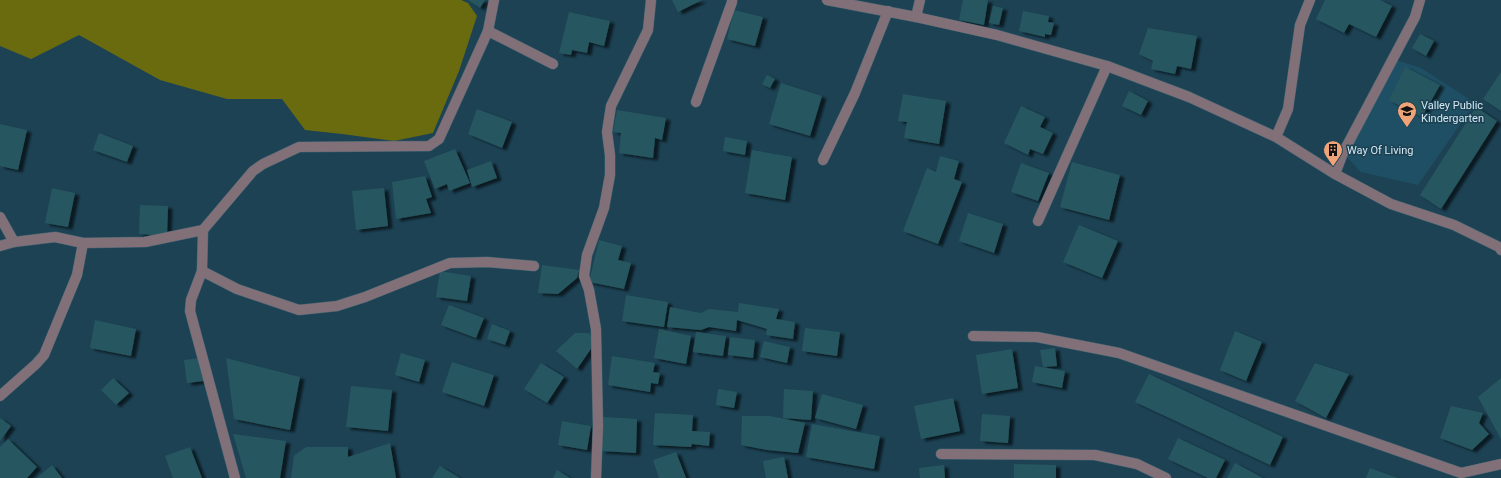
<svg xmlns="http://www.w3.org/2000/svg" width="1501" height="478" font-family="Roboto,sans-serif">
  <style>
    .built { fill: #1f4f64 }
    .forest { fill: #6a6b0e }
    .building { fill: #27565e; filter: url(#shadow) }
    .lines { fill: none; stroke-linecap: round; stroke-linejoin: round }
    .minor-casing { stroke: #3d6070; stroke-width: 11 }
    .minor { stroke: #817077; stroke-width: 10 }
    .labels { text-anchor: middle; stroke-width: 3; stroke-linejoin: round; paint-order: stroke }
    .poi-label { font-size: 11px; fill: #d3e8f2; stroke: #1c4254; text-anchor: start }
  </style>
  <defs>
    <filter id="shadow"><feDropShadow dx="4.5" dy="2.5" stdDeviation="1" flood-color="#0009"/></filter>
  </defs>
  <rect width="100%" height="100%" fill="#1c4254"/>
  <polygon class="built" points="1393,59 1421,68 1475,103 1418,185 1361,172 1343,153"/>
  <polygon class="forest" points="0,0 461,0 468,3 477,16 459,71 433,133 394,141 342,134 305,130 282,99 227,99 160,80 79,35 31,59 0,46"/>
  <g class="building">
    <polygon points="468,0 485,0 480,8"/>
    <polygon points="672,0 702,0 678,12"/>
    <polygon points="963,0 988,0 984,25 959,20"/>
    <polygon points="1325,0 1380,0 1392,6 1376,37 1349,24 1344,33 1316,19"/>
    <polygon points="993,6 1003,8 999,25 989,23"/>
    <polygon points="734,10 763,17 755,46 727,39"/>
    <polygon points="1023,11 1049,16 1048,22 1054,23 1051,35 1045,34 1045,37 1019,31"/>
    <polygon points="569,12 610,21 604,46 589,42 587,53 572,50 571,55 559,53"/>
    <polygon points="1148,28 1197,36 1191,69 1177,66 1175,74 1151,69 1153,61 1139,54"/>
    <polygon points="1420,34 1434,41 1426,56 1412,48"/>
    <polygon points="1405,67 1440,85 1422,117 1389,100"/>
    <polygon points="1501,72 1501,111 1483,99"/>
    <polygon points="767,75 775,79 770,88 762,84"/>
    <polygon points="781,83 822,96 810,136 769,124"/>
    <polygon points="1129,91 1148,101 1141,115 1122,106"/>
    <polygon points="903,94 946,101 939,144 904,138 907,122 898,121"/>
    <polygon points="1021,106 1045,117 1040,127 1053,133 1043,154 1030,149 1028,155 1004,143"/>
    <polygon points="1476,107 1497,121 1441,209 1420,195"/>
    <polygon points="477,109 512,122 502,148 468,134"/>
    <polygon points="617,110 666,118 662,140 655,138 653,158 619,153 621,133 613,132"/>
    <polygon points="0,124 27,130 18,170 0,166"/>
    <polygon points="99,133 133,146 127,162 93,150"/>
    <polygon points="725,137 747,141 745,155 723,151"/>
    <polygon points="455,149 470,183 449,191 447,184 435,189 424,161"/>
    <polygon points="752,150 792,157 785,200 745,193"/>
    <polygon points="940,156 959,161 954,179 962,182 938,244 903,231 927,168 936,172"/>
    <polygon points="491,161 497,178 472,187 467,170"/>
    <polygon points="1072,162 1120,175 1109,220 1060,207"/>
    <polygon points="1021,163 1049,173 1038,201 1011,192"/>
    <polygon points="425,176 432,197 426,199 431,213 396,219 392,182"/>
    <polygon points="52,188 75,193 68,227 45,223"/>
    <polygon points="384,188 388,226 356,230 352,191"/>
    <polygon points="140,205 168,206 167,236 139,234"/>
    <polygon points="968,213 1003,224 994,253 959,241"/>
    <polygon points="1079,225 1118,241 1102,278 1063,262"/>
    <polygon points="599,240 622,246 618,260 631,263 624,289 589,282"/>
    <polygon points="542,265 579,270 577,278 558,294 538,293"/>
    <polygon points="440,271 471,276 467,301 436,297"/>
    <polygon points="626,295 668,302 664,327 622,321"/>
    <polygon points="739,303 779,309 776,319 795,322 793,339 766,335 767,329 737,320 736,331 709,327 701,330 667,327 670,307 701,313 709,309 738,312"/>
    <polygon points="449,305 484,318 476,338 441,325"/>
    <polygon points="95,320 136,329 131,356 90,348"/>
    <polygon points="492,324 510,331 505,345 487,339"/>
    <polygon points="805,328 840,332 837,356 802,351"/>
    <polygon points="659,329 691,336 686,364 654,358"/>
    <polygon points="1235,331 1262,342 1246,381 1220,370"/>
    <polygon points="696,332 726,336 723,356 693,352"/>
    <polygon points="575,333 589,333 595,343 577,369 556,351"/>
    <polygon points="730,337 755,340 753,358 728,355"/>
    <polygon points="764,341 790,347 787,363 760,357"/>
    <polygon points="1055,348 1057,366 1043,367 1040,350"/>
    <polygon points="1012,349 1018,388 982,394 976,355"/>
    <polygon points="401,353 425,360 419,382 395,375"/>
    <polygon points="612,356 655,363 653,372 660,373 658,384 651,383 650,392 608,385"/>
    <polygon points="201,358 204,381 187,383 184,360"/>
    <polygon points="226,358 300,377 290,430 234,419"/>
    <polygon points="452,362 494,375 484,406 442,392"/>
    <polygon points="541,363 564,377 547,403 524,389"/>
    <polygon points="1315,363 1349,374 1326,418 1295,401"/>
    <polygon points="1035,366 1065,371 1062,388 1032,382"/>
    <polygon points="1149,374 1283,437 1270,465 1135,402"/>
    <polygon points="113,378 129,393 116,405 101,390"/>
    <polygon points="1501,378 1501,439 1478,397"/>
    <polygon points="351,386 392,390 388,431 346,427"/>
    <polygon points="718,389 737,392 734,408 716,405"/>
    <polygon points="784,389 813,391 811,420 783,418"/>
    <polygon points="822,394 863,405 856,429 815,418"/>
    <polygon points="953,398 960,431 921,439 914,406"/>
    <polygon points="1451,406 1483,413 1479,423 1489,434 1472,450 1440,438"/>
    <polygon points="655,413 693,415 692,431 710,432 709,446 692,444 691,447 653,445"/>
    <polygon points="982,414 1010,416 1008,443 980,441"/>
    <polygon points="742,416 770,416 805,423 798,453 767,450 741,445"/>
    <polygon points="603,417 637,419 636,453 601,451"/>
    <polygon points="0,418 11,426 0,441"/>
    <polygon points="562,421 591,426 587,450 558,445"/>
    <polygon points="812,424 880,436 874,469 806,457"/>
    <polygon points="233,434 286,441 280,478 246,478"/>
    <polygon points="1178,438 1225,460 1216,478 1208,478 1168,459"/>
    <polygon points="8,439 37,467 27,478 0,478 0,447"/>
    <polygon points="390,443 396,478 291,478 294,456 306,447 348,447 348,457"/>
    <polygon points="190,447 202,478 173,478 165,456"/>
    <polygon points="676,452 686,478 659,478 653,460"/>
    <polygon points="784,457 788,478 766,478 763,461"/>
    <polygon points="1235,463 1263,478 1227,478"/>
    <polygon points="1014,464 1056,465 1056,478 1014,478"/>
    <polygon points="52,465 62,478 37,478"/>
    <polygon points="944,465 945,478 920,478 919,468"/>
    <polygon points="440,466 460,478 432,478"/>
    <polygon points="1370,468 1398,478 1366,478"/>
    <polygon points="557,470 570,478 553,478"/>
  </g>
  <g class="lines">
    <defs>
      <g id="minor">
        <polyline points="827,0 916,17 997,35 1107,66 1189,97 1276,137 1335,174 1391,204 1454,225 1499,247 1501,250"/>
        <polyline points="916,17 920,0"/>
        <polyline points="488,31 553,64"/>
        <polyline points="696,102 732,2 732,0"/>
        <polyline points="1276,137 1288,109 1300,25 1310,0"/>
        <polyline points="823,160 855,93 888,11"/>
        <polyline points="1335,174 1343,153 1415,17 1420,0"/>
        <polyline points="0,217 14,242"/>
        <polyline points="1038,221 1107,66"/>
        <polyline points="203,230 202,271 191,300 190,311 235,478"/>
        <polyline points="0,246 14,242 55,237 83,243 145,242 203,230 253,171 263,164 299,147 429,146 439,139 488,31 494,0"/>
        <polyline points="202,271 237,289 299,310 337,306 365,297 450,263 487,262 534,266"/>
        <polyline points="973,336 1037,337 1119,353 1461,473 1501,464"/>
        <polyline points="0,396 36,364 44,355 77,275 83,243"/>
        <polyline points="941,454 1095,455 1137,464 1166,478"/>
        <polyline points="596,478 598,426 596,329 589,290 584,276 587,255 604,208 610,175 610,155 607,132 611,106 648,30 651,0"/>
      </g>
    </defs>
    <use href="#minor" class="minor-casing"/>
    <use href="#minor" class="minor"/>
  </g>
  <defs>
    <symbol id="school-pin" viewBox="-11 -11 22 30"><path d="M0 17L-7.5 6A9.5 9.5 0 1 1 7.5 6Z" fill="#efa377" stroke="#1c4254"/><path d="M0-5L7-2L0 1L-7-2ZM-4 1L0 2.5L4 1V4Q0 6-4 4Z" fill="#111"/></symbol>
    <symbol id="building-pin" viewBox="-11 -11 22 30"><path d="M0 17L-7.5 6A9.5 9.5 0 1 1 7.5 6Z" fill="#efa377" stroke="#1c4254"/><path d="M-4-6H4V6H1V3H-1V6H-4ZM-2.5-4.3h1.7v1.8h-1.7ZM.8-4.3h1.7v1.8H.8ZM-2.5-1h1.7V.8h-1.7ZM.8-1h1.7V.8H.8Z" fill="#111"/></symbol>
  </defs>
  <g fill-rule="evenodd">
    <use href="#school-pin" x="1396" y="100" width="22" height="30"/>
    <use href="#building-pin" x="1322" y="139" width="22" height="30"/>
  </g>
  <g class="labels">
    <g class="poi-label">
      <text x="1421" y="109">Valley Public<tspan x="1421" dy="13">Kindergarten</tspan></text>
      <text x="1347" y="154">Way Of Living</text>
    </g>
  </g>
</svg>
